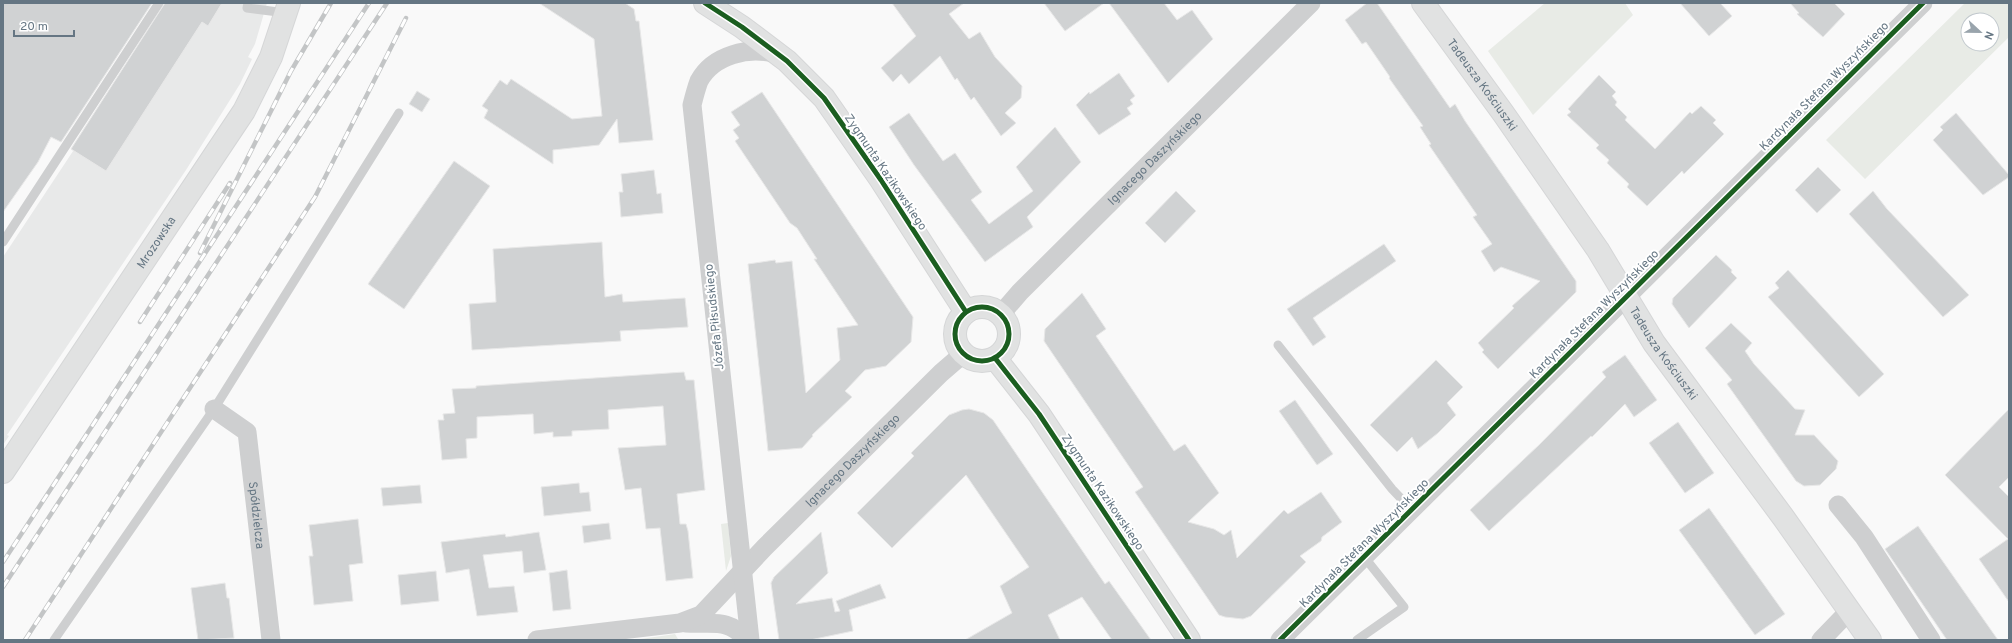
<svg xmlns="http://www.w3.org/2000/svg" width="2012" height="643" font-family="Overpass,sans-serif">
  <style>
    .built { fill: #e8e9e9 }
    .green { fill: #e8ebe6; fill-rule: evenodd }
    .building { fill: #d0d2d3; stroke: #e8e8e8 }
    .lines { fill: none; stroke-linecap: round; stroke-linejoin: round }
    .secondary-casing { stroke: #d5d6d7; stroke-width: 24 }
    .lane { stroke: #cecfd0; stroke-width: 9 }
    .street { stroke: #cecfd0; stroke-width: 19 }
    .secondary { stroke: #e1e2e2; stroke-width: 22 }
    .rail-casing { stroke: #c3c5c6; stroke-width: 4.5 }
    .rail { stroke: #fff; stroke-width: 3; stroke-dasharray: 9; stroke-linecap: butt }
    .cycleway-casing { stroke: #fff; stroke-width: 8 }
    .cycleway { stroke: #1b5e20; stroke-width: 5 }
    .labels { text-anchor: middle; stroke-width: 4; stroke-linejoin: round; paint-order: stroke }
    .street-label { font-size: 12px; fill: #657683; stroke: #fff }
  </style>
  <rect width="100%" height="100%" fill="#f9f9f9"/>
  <polygon class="built" points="171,3 267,3 255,44 248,57 252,59 240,84 186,170 7,435 9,436 3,445 3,257"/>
  <g class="green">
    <polygon points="1545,3 1625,3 1633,15 1533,115 1488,51"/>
    <path d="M1965,3h44v34l-144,142 -39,-39zM1968,20h24v24h-24z"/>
    <polygon points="728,523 731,556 726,571 721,524"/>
    <polygon points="675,634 678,639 634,640"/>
  </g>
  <g class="building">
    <polygon points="3,3 152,3 61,142 51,137 38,162 3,212"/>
    <polygon points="165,3 222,3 208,26 202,22 106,171 71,149"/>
    <polygon points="539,3 625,3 634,9 636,21 639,21 653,140 619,143 617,119 599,145 553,150 553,164 484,118 488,110 482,106 500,80 507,85 511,79 572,119 602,116 594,39"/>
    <polygon points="892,3 964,3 949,14 969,39 980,32 995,57 1022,86 1021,98 1005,113 1016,123 1001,136 974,97 971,100 957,78 955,80 940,56 909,84 901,74 893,82 881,68 916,36"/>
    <polygon points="1044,3 1104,3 1065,31"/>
    <polygon points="1109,3 1164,3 1177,20 1192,10 1213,39 1168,83"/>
    <polygon points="1367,3 1377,3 1450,108 1455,104 1465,121 1576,281 1576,292 1498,369 1482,352 1484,350 1478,343 1514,308 1512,306 1540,281 1501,267 1494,272 1481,251 1492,244 1473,217 1477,215 1429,145 1431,144 1420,127 1423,126 1389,78 1390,77 1366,42 1362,44 1345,20"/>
    <polygon points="1680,3 1720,3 1732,16 1709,36"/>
    <polygon points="1790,3 1834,3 1845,14 1823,37 1797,14 1799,13"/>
    <polygon points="1119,73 1135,96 1130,100 1133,104 1127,108 1131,114 1099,135 1076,105 1089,92 1090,94"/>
    <polygon points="1599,75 1616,92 1612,96 1617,102 1615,105 1627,117 1625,120 1655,149 1690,112 1692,114 1701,106 1716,120 1713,123 1724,134 1684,174 1682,171 1647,206 1627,187 1629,184 1607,163 1609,160 1596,148 1599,145 1567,115 1571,112 1568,109"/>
    <polygon points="417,91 430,99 422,112 409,104"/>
    <polygon points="762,92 913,317 911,342 886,366 865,370 845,391 852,397 812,435 813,436 802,448 768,451 748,264 775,260 776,263 792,261 806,393 840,360 837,328 858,325 814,259 817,259 797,228 790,223 735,141 739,138 733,130 740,125 731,112"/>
    <polygon points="909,113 943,161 955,153 982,192 971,200 989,224 1033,191 1016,167 1055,127 1081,162 1027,217 1033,227 985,262 914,165 889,127"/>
    <polygon points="1956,113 2009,175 2009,177 1983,195 1933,140 1943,130 1940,127"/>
    <polygon points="454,161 490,186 404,309 368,284"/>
    <polygon points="1818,167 1841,190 1817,213 1795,190"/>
    <polygon points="654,170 657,194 661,193 663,213 621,217 619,192 623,192 621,174"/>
    <polygon points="1176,191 1196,211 1165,243 1145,223"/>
    <polygon points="1873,191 1887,209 1969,295 1943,317 1849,214"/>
    <polygon points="602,242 605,297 622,294 623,302 685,298 688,327 620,331 621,341 472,350 469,304 496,302 493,249"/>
    <polygon points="1384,244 1396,261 1313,318 1326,337 1313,346 1287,309"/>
    <polygon points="1716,255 1732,270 1731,272 1737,278 1689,328 1672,304 1673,298"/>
    <polygon points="1788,270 1884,374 1859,397 1768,297 1779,288 1775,283"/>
    <polygon points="1082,293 1106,329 1096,336 1174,451 1185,444 1219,493 1188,522 1214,529 1224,535 1231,530 1237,558 1284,510 1288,514 1321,492 1342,522 1322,537 1321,541 1300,556 1306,562 1251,616 1243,619 1225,617 1219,615 1135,492 1143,487 1044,341 1045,329"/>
    <polygon points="1731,323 1752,343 1745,351 1754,364 1795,409 1805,410 1795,435 1814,435 1838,461 1836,469 1820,485 1804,486 1796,481 1727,384 1732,380 1705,348"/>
    <polygon points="1625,355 1657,400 1634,417 1625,404 1592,437 1591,436 1489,531 1470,510 1540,444 1606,377 1602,372"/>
    <polygon points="1436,360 1463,387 1447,403 1456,415 1438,433 1418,449 1412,437 1397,452 1370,425"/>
    <polygon points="684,372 686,380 694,380 705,490 677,494 680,524 686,524 688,531 693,578 666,581 660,528 646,529 641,488 625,490 618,448 666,445 663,406 608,410 609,429 572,431 572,436 553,437 553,432 534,434 533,414 477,417 477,438 466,439 467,458 442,460 438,420 444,420 443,414 455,413 452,389 476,388 476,386"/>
    <polygon points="1295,400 1333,454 1317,465 1279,411"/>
    <polygon points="969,409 984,413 993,420 1105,584 1109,581 1151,640 1112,640 1082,597 1048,615 1060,640 965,640 1012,613 1000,586 1029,567 966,475 892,548 857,513 914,456 911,453 949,415 962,410"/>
    <polygon points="2009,409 2009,477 1999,487 2009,497 2009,602 1979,559 2008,539 1945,475"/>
    <polygon points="1678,422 1714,473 1685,493 1649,443"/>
    <polygon points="579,483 580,493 589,492 591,511 544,516 541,487"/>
    <polygon points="420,485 422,503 383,506 381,488"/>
    <polygon points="1709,508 1785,614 1755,635 1679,530"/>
    <polygon points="358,519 363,563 349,565 353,601 314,605 309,556 313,556 309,525"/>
    <polygon points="609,523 611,539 584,543 582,526"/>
    <polygon points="1918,526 1998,640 1947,640 1885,549"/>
    <polygon points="539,532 546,570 524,573 522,551 483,555 489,588 514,586 518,612 477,616 469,569 446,573 441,542 505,534 506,537"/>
    <polygon points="821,532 828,573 796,604 832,598 835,612 840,611 836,601 880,584 886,598 849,610 853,631 810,640 779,640 771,583 774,577"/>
    <polygon points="567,570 571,609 553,611 549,573"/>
    <polygon points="436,571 439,601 401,605 398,575"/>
    <polygon points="225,583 227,598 229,598 234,638 198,640 191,588"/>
  </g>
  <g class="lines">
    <defs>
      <g id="secondary">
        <polyline points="705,3 742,27 787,61 824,98 881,180 966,312"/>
        <path id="s4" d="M1423,3l80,110 95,137 56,93 129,174 87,123"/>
        <circle cx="982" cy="334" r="27"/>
        <polyline points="995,358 1039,414 1189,640"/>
        <path id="s5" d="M3,472l241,-361 27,-54 18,-54"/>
      </g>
    </defs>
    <use href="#secondary" class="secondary-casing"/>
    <g class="lane">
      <polyline points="248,3 247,8 286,13"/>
      <polyline points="3,242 159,3"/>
      <polyline points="1278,345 1392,489 1412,510"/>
      <polyline points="54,640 214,409 399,113"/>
      <polyline points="1357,640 1404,607 1365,558"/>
    </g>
    <g class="street">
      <path id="s1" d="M1001,314l19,-22 291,-289"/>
      <path id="s2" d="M214,409l33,23 24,208"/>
      <polyline points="1838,505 1864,537 1931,640"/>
      <path d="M686,623c26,2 42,-6 61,17"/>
      <path id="s3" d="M537,640l143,-17 21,-8 64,-68 176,-174 22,-19"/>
      <path d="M750,640l-58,-535c2,-8 4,-16 7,-24 14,-26 50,-35 77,-27"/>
      <polyline points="1280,640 1923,3"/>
      <polyline points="1821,640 1849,611"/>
    </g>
    <use href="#secondary" class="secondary"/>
    <defs>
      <g id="rail">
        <polyline points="200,253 291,71 331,3"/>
        <polyline points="140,322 230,183"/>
        <polyline points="3,562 369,3"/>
        <polyline points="3,587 387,3"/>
        <polyline points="25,640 315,197 406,18"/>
      </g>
    </defs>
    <use href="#rail" class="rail-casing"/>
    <use href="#rail" class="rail"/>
    <defs>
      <g id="cycleway">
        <polyline points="705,3 742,27 787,61 824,98 881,180 966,312"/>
        <circle cx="982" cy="334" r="27"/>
        <polyline points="995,358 1039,414 1189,640"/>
        <polyline points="1280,640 1923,3"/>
      </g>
    </defs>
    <use href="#cycleway" class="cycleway-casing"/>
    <use href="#cycleway" class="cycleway"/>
  </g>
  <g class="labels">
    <g class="street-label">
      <text dy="4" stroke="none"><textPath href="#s4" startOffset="101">Tadeusza Kościuszki</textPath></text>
      <text transform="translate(1824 86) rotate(-45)" y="4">Kardynała Stefana Wyszyńskiego</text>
      <text dy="4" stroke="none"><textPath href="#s1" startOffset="219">Ignacego Daszyńskiego</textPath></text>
      <text transform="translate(886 172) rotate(56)" y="4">Zygmunta Kazikowskiego</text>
      <text dy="4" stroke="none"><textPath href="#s5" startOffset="276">Mrozowska</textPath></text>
      <text transform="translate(1594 314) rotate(-45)" y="4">Kardynała Stefana Wyszyńskiego</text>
      <text transform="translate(714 317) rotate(-96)" y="4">Józefa Piłsudskiego</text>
      <text dy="4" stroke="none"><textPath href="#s4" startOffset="425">Tadeusza Kościuszki</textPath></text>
      <text dy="4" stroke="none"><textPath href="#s3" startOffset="383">Ignacego Daszyńskiego</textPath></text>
      <text transform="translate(1103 492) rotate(56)" y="4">Zygmunta Kazikowskiego</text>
      <text dy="4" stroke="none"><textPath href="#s2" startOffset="124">Spółdzielcza</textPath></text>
      <text transform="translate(1364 543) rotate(-45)" y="4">Kardynała Stefana Wyszyńskiego</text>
    </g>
  </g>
  <rect width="2012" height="643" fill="none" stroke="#657683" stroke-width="8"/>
  <g transform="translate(1980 32) rotate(112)"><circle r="19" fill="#ffffff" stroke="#c1c8cd"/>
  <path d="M0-3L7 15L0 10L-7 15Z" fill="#99a4ac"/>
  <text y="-6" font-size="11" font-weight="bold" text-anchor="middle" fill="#657683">N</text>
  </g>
  <path d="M14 30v6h60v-6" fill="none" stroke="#657683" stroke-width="2"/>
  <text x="20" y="30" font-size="12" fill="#657683" stroke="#ffffff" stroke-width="3" paint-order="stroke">20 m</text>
</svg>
